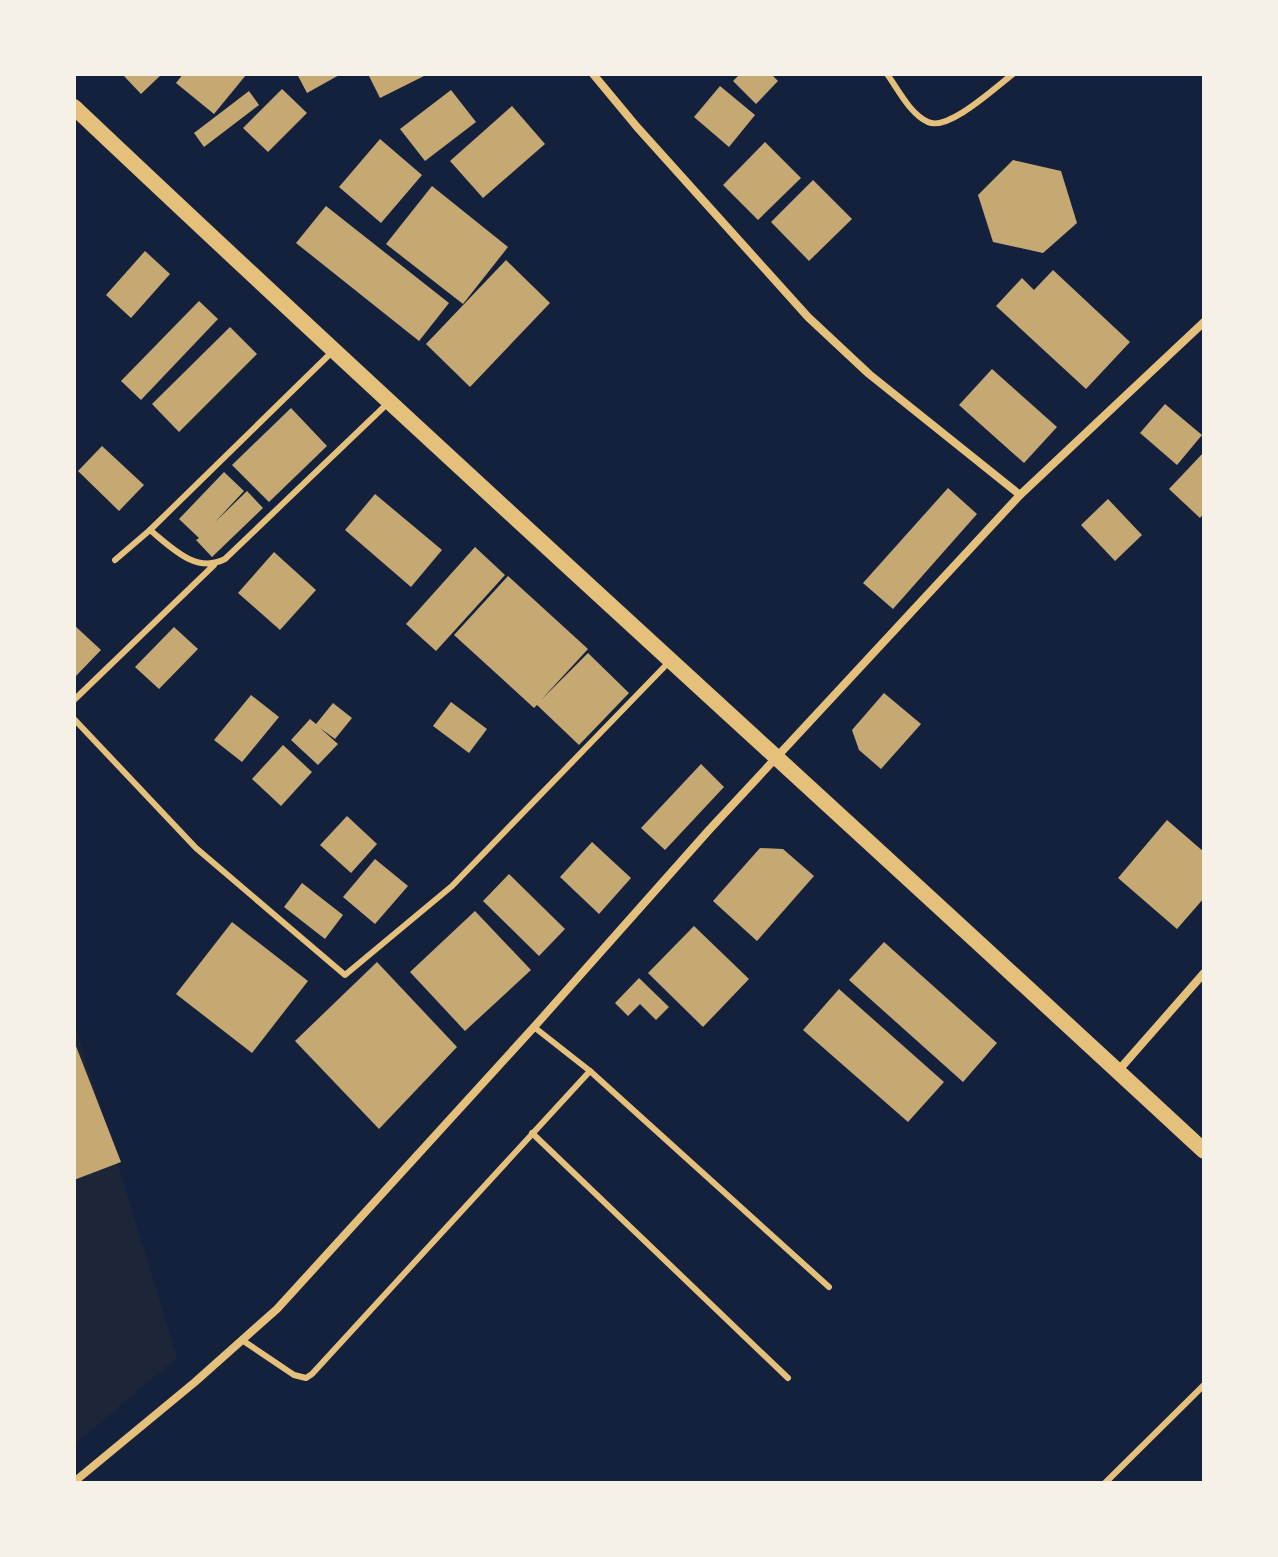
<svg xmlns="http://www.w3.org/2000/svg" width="1278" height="1557" font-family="Manrope,sans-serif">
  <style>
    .green { fill: #1d2539 }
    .building { fill: #c6a872 }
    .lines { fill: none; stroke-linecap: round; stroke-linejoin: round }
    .service { stroke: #e5c07b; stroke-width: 6 }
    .minor { stroke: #e5c07b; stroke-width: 8 }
    .secondary { stroke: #e5c07b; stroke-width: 16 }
  </style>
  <rect width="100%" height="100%" fill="#14213d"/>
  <polygon class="green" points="74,1022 177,1357 74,1445"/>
  <g class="building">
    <polygon points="122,74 162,74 141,94"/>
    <polygon points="183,74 245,74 246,75 214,114 176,83"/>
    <polygon points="297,74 341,74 307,93"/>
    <polygon points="368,74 428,74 380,98"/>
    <polygon points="740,74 771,74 778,81 756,104 733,81"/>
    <polygon points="720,86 755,115 729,147 694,117"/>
    <polygon points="282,89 307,113 268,152 243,128"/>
    <polygon points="451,90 476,122 425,161 400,129"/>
    <polygon points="249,91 259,105 204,147 194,133"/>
    <polygon points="512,106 545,144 483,198 450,161"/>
    <polygon points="380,139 422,175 381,223 339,187"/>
    <polygon points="765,142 801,178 758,220 723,185"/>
    <polygon points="1013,160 1061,171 1077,223 1043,253 993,242 978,195"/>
    <polygon points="813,180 852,219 809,261 771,222"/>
    <polygon points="432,186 508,247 463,304 386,244"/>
    <polygon points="326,206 449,303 419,341 296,243"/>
    <polygon points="145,251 170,274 131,318 106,295"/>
    <polygon points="506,260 550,303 470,387 426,344"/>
    <polygon points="1053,270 1130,342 1086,389 996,306 1022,278 1034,290"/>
    <polygon points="199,301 218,319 141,400 121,381"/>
    <polygon points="230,327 257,354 179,432 152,404"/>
    <polygon points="992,369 1057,427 1024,463 959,405"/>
    <polygon points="1165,404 1202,435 1177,465 1140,433"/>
    <polygon points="291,408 327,446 269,502 232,465"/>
    <polygon points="102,446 144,485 119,511 78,471"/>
    <polygon points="1204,452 1204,513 1200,518 1169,489"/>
    <polygon points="224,472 244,491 215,522 247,491 263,508 212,557 196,540 199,538 179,519"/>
    <polygon points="948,488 977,514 893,609 863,583"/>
    <polygon points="375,494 442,550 411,587 345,530"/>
    <polygon points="1108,499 1142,535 1115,561 1081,525"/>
    <polygon points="475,547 505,575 436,651 406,624"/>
    <polygon points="274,552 316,590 280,630 238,593"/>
    <polygon points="508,576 588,649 541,700 588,653 629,693 579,745 537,705 534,708 454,635"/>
    <polygon points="74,625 101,650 74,678"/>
    <polygon points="174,627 198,649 159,689 135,667"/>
    <polygon points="884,693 921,724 881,769 859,750 852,730"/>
    <polygon points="251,695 279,717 242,762 214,740"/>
    <polygon points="451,702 487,729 469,753 433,726"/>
    <polygon points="333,703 352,718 335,739 320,728 338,744 318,765 291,740 310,719 316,724"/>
    <polygon points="283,745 312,772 281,806 252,779"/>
    <polygon points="701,764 724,787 665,850 641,828"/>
    <polygon points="347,816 377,844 351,873 320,845"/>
    <polygon points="1167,820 1204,852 1204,898 1177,929 1118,878"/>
    <polygon points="592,842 631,878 599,914 560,877"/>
    <polygon points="760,848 783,849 814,876 757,941 713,901"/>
    <polygon points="375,859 408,886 375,924 343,897"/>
    <polygon points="509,874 565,929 539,956 483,901"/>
    <polygon points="302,883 343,915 325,939 284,907"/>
    <polygon points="475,911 531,970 465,1031 410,972"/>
    <polygon points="232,922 308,981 252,1053 176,994"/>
    <polygon points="694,926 749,979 703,1027 648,973"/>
    <polygon points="884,942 997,1043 963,1082 849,980"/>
    <polygon points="377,962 457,1047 379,1129 295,1041"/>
    <polygon points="639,978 669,1007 656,1020 640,1004 628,1016 615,1003"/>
    <polygon points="839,989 944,1082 908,1122 803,1030"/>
    <polygon points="74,1041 121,1162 74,1180"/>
  </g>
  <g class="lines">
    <g class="service">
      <path d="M887,74c11,15 23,40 41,48 20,10 69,-36 85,-48"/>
      <path d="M332,352l-182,178c22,18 46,44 75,29l163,-156"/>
      <polyline points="115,560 150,530"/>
      <polyline points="74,700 214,565"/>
      <polyline points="74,719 196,848 345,975 452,886 668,663"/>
      <polyline points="534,1027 590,1071"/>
      <polyline points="532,1133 788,1378"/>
      <polyline points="242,1340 294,1375 306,1378 312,1374 590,1071 829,1287"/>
      <polyline points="1105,1483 1204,1385"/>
    </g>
    <g class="minor">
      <polyline points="593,74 637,127 808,317 869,374 1020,495"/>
      <polyline points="1118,1071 1204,973"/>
      <polyline points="74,1482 195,1382 277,1309 534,1027 709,830 1020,495 1204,322"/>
    </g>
    <path class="secondary" d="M74,107c373,353 754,695 1130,1044"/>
  </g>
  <rect width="1278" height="1557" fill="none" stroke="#f6f1e7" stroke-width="152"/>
</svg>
